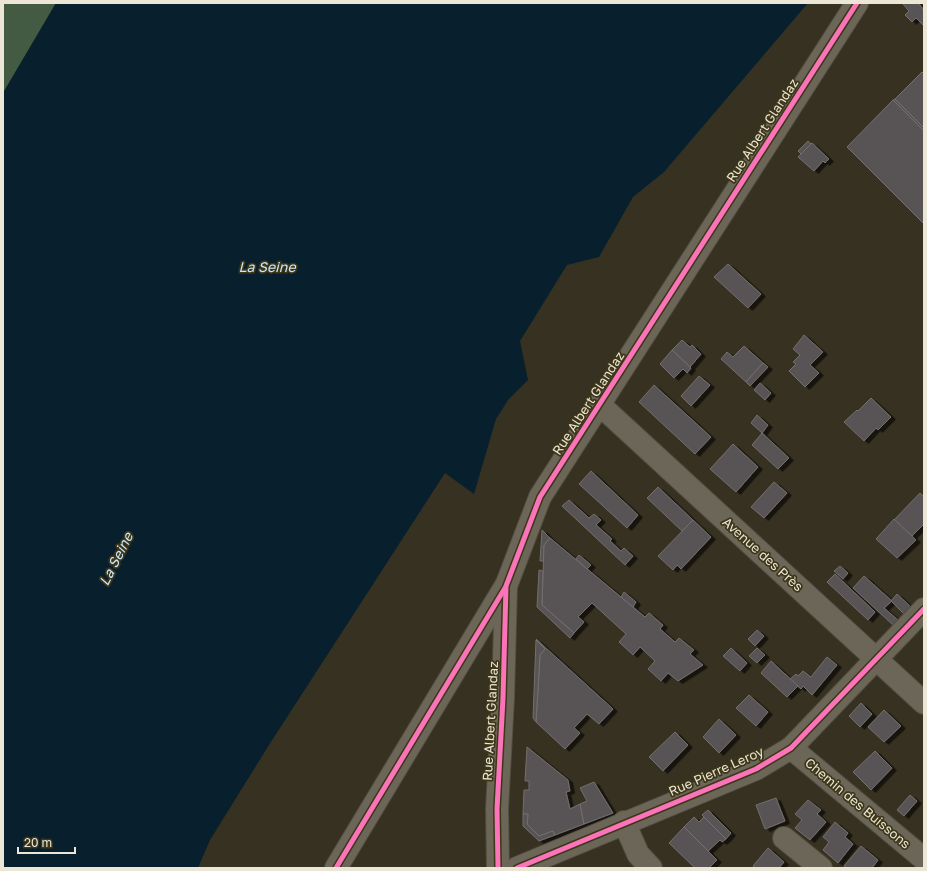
<svg xmlns="http://www.w3.org/2000/svg" width="927" height="871" font-family="'Golos Text',sans-serif">
  <style>
    .green { fill: #425b42 }
    .water { fill: #08202d }
    .building { fill: #595355; stroke: #736f6d; filter: url(#shadow) }
    .lines { fill: none; stroke-linecap: round; stroke-linejoin: round }
    .minor-casing { stroke: #514d3f; stroke-width: 24 }
    .minor { stroke: #6b6657; stroke-width: 22 }
    .cycleway-casing { stroke: #3e3619; stroke-width: 8 }
    .cycleway { stroke: #fb73b8; stroke-width: 5 }
    .labels { text-anchor: middle; stroke-width: 3.5; stroke-linejoin: round; paint-order: stroke }
    .street-label { font-size: 13px; fill: #ebe6d5; stroke: #3e3619 }
    .water-label { font-size: 14px; font-style: italic; fill: #c9e7fb; stroke: #3e3619 }
  </style>
  <defs>
    <filter id="shadow"><feDropShadow dx="4.5" dy="2.5" stdDeviation="0" flood-color="#0009"/></filter>
  </defs>
  <rect width="100%" height="100%" fill="#363121"/>
  <polygon class="green" points="3,3 56,3 3,93"/>
  <polygon class="water" points="56,3 808,3 664,172 633,197 599,257 567,265 520,341 528,380 508,400 496,419 474,494 445,473 269,745 210,840 198,868 3,868 3,93"/>
  <g class="building">
    <polygon points="904,3 918,3 924,10 924,26 916,18 912,22 905,15 909,11 903,4"/>
    <polygon points="922,72 924,74 924,128 895,99"/>
    <polygon points="895,99 924,128 924,131 893,100"/>
    <polygon points="893,100 924,131 924,224 847,147"/>
    <polygon points="808,141 811,144 801,154 798,151"/>
    <polygon points="812,143 829,159 825,163 823,161 814,171 798,157"/>
    <polygon points="728,264 761,294 748,308 714,277"/>
    <polygon points="804,335 823,352 810,365 819,373 805,387 789,371 796,364 793,362 800,355 793,349"/>
    <polygon points="682,340 690,347 692,345 701,354 690,367 672,350"/>
    <polygon points="744,346 763,363 746,382 721,359 727,352 733,357"/>
    <polygon points="672,350 691,368 687,373 683,369 674,378 660,364"/>
    <polygon points="763,363 768,367 750,386 746,382"/>
    <polygon points="699,376 710,385 691,406 681,396"/>
    <polygon points="760,383 771,393 765,400 754,390"/>
    <polygon points="654,385 711,437 695,454 639,402"/>
    <polygon points="871,398 891,417 878,430 876,428 864,441 844,422 857,410 858,411"/>
    <polygon points="757,415 768,425 762,433 751,423"/>
    <polygon points="762,433 789,458 778,469 752,445"/>
    <polygon points="733,444 758,467 736,492 710,469"/>
    <polygon points="591,471 638,515 627,528 579,484"/>
    <polygon points="774,482 787,493 764,518 751,507"/>
    <polygon points="658,487 693,520 682,531 647,498"/>
    <polygon points="920,493 924,497 924,524 912,536 894,520"/>
    <polygon points="569,500 589,518 594,514 601,520 596,525 612,539 610,541 621,551 624,548 633,556 625,565 562,506"/>
    <polygon points="894,519 916,540 897,558 876,539"/>
    <polygon points="693,520 711,537 681,569 677,565 673,570 658,556"/>
    <polygon points="542,530 550,538 544,545 544,561 540,561"/>
    <polygon points="550,538 645,617 649,613 663,625 660,629 675,642 679,638 694,650 690,654 703,665 678,681 668,673 661,681 648,669 655,661 640,647 633,655 619,642 626,634 592,603 578,617 584,622 574,633 542,605 544,545"/>
    <polygon points="579,555 591,565 587,569 576,559"/>
    <polygon points="840,566 848,573 843,579 834,571"/>
    <polygon points="539,570 543,571 542,605 574,633 570,638 537,607"/>
    <polygon points="835,574 875,612 868,620 827,582"/>
    <polygon points="864,576 892,601 884,608 898,620 893,625 853,588"/>
    <polygon points="624,592 636,602 633,607 621,597"/>
    <polygon points="897,594 911,607 904,614 891,601"/>
    <polygon points="757,630 764,636 755,646 748,639"/>
    <polygon points="536,639 613,709 599,724 587,714 574,728 580,733 565,749 536,722 540,655 545,649"/>
    <polygon points="536,640 545,649 540,655 536,722 533,718"/>
    <polygon points="731,648 747,663 740,671 723,656"/>
    <polygon points="757,648 765,655 757,663 749,656"/>
    <polygon points="827,657 837,665 812,695 803,686 801,689 790,679 796,674 798,676 803,671 811,677"/>
    <polygon points="771,661 798,686 787,697 761,673"/>
    <polygon points="749,695 768,712 756,726 736,708"/>
    <polygon points="861,703 872,714 860,727 849,716"/>
    <polygon points="884,710 901,726 884,742 868,727"/>
    <polygon points="719,719 736,735 719,753 703,737"/>
    <polygon points="675,732 688,745 663,771 649,757"/>
    <polygon points="527,747 568,780 570,791 566,792 570,809 580,804 584,824 555,835 553,831 539,836 527,824 528,814 523,814 524,790 529,790 529,781 525,781"/>
    <polygon points="875,751 892,768 871,790 853,772"/>
    <polygon points="594,782 613,813 584,824 580,804 587,801 580,788"/>
    <polygon points="910,795 917,801 904,816 897,810"/>
    <polygon points="776,798 785,821 765,829 756,805"/>
    <polygon points="808,800 821,810 817,814 826,822 810,840 795,828 802,820 795,814"/>
    <polygon points="708,810 731,833 726,839 702,815"/>
    <polygon points="523,814 528,814 527,824 539,836 553,831 555,835 539,841 523,826"/>
    <polygon points="694,817 699,822 704,817 726,839 722,842 720,840 708,851 684,827"/>
    <polygon points="835,822 848,833 845,837 853,844 838,863 823,850 829,842 823,837"/>
    <polygon points="684,827 717,860 709,868 695,868 669,843"/>
    <polygon points="861,846 878,860 872,868 847,868 844,866"/>
    <polygon points="768,848 784,862 779,868 756,868 753,866"/>
  </g>
  <g class="lines">
    <defs>
      <g id="minor">
        <polyline points="600,405 924,703"/>
        <polyline points="791,748 924,859"/>
        <polyline points="624,822 638,854 651,868"/>
        <polyline points="784,838 821,868"/>
        <polyline points="336,868 505,587"/>
        <polyline points="498,868 497,809 503,698 506,586 540,497 857,3"/>
        <polyline points="517,868 756,769 791,748 924,609"/>
      </g>
    </defs>
    <use href="#minor" class="minor-casing"/>
    <use href="#minor" class="minor"/>
    <defs>
      <g id="cycleway">
        <polyline points="336,868 505,588"/>
        <polyline points="498,868 497,809 503,698 506,586 540,497 857,3"/>
        <polyline points="517,868 756,769 791,748 924,609"/>
      </g>
    </defs>
    <use href="#cycleway" class="cycleway-casing"/>
    <use href="#cycleway" class="cycleway"/>
  </g>
  <g class="labels">
    <g class="street-label">
      <text transform="translate(762 130) rotate(-57)" y="5">Rue Albert Glandaz</text>
      <text transform="translate(588 403) rotate(-57)" y="5">Rue Albert Glandaz</text>
      <text transform="translate(763 554) rotate(42)" y="5">Avenue des Près</text>
      <text transform="translate(490 721) rotate(-87)" y="5">Rue Albert Glandaz</text>
      <text transform="translate(716 771) rotate(-24)" y="5">Rue Pierre Leroy</text>
      <text transform="translate(858 803) rotate(40)" y="5">Chemin des Buissons</text>
    </g>
    <g class="water-label">
      <text x="267" y="272">La Seine</text>
      <text transform="translate(116 559) rotate(-63)" y="5">La Seine</text>
    </g>
  </g>
  <rect width="927" height="871" fill="none" stroke="#ebe6d5" stroke-width="8"/>
  <path d="M18 847v6h57v-6" fill="none" stroke="#ebe6d5" stroke-width="2"/>
  <text x="24" y="847" font-size="12" fill="#ebe6d5" stroke="#3e3619" stroke-width="3" paint-order="stroke">20 m</text>
</svg>
